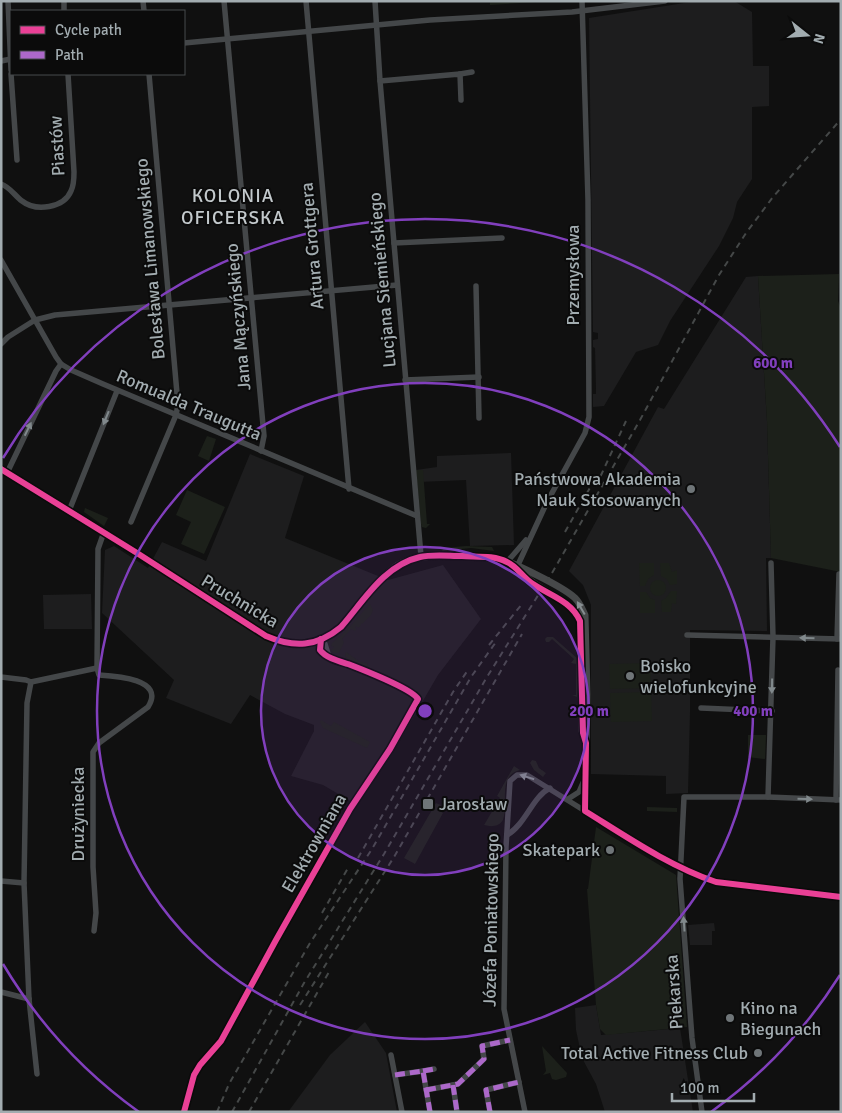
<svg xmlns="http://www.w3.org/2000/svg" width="842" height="1113" font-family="Signika,sans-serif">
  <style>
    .built { fill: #1d1d1e }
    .green { fill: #1c201a }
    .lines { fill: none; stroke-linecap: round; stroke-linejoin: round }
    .minor { stroke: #444749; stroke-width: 5.5 }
    .major { stroke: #47494a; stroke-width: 7 }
    .rail { stroke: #454848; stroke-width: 2; stroke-dasharray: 6 5; stroke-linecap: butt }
    .quiet { stroke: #ac68c9; stroke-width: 5; stroke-dasharray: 10 5; stroke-linecap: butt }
    .cycleway-casing { stroke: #0b0b0b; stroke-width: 9 }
    .cycleway { stroke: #ea4096; stroke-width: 6 }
    .oneway { fill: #81898c }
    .oneway2 { fill: #878e91 }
    .ring { fill: none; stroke: #813fbd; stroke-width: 2.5 }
    .poi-dot { fill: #6f7578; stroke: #0b0b0b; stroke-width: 2 }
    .labels { text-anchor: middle; stroke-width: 4; stroke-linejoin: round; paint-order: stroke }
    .street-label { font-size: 18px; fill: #a2acb0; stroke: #0b0b0b }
    .poi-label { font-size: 18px; fill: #a2acb0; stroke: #0b0b0b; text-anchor: end }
    .neighbourhood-label { font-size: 19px; letter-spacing: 1px; fill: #c3c9cc; stroke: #0b0b0b }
    .centre { fill: #813fbd; stroke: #0b0b0b; stroke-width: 2.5 }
    .ring-label { font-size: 15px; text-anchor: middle; font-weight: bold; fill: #813fbd; stroke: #0b0b0b; stroke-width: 4; stroke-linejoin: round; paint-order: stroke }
  </style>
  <rect width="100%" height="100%" fill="#101010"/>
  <g class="built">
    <polygon points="697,1 734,1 752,12 753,66 769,66 769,106 752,107 752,179 737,202 733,218 719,246 670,321 658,345 636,352 604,406 593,407 593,394 596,394 596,389 595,348 593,347 593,340 598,339 598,333 593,332 589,18"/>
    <polygon points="758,276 767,421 771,558 766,558 767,631 690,630 690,712 688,793 666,794 666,776 591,774 591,605 583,585 569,571 658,407 664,409 746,277"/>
    <polygon points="511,453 514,545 470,546 466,480 418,482 416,470 437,467 437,456"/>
    <polygon points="250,454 304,476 285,538 388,580 443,565 481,619 438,675 392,754 357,805 323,785 291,776 314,731 314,725 285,714 250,695 231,724 166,698 174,680 102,613 105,550 114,546 148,568 162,542 206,561"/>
    <polygon points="91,594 92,629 44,629 43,595"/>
    <polygon points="714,923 715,931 712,931 712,945 690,945 688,925"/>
    <polygon points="596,1005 601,1035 680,1028 693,1112 605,1112 596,1084 582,1058 576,1030 575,1008"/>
    <polygon points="365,1022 386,1053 397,1112 288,1112 330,1055"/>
  </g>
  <g class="green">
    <polygon points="490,1 552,1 490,5"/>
    <polygon points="839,274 838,301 841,309 841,572 771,558 767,421 758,276"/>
    <polygon points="207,436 216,439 209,461 198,456"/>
    <polygon points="416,470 423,470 427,524 430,524 426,528 422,527 421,524"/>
    <polygon points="187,490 225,507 204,554 181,544 191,522 176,515"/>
    <polygon points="85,508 108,518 104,526 84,512"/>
    <polygon points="466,546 492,547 494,551 471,548 442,551 444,548"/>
    <polygon points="639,563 654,563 654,575 648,579 645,586 640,586"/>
    <polygon points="660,563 669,563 672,572 677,570 677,584 670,585 667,579 661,576"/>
    <circle cx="658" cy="588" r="8"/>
    <polygon points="671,591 677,591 676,604 672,603 671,612 662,612 661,601 666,598"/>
    <polygon points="640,592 646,592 650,598 655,600 655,613 640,613"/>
    <polygon points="370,604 373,610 371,615 362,624 361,623 361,625 358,628 356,626 355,628 357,629 355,631 351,629 342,639 344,642 339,653 333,653 331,650 334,647 331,646 332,643 345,632"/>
    <polygon points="547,637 553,637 578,659 577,697 572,695 576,695 576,664 571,663 574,659 552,639 549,642 546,642 545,639"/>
    <polygon points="346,652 360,662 367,663 369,670 351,663 345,656"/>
    <polygon points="650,663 651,688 610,689 609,664"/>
    <polygon points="651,692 652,721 611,722 610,693"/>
    <polygon points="321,720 331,726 334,722 370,742 367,748 323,728 320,722"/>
    <polygon points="748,735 766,735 765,759 748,757"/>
    <polygon points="532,760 536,761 539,768 546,773 543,777 534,770 530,763"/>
    <path d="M514,766l6,4c-23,6 -11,33 -17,50 -4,7 -12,7 -19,5l16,-27 -3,-2z"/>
    <polygon points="436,803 441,805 438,810 443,813 415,864 404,858"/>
    <polygon points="647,807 677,808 677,812 647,811"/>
    <polygon points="596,827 676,875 687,1027 606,1035 600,1029 596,1005 587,889 588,889"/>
    <polygon points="542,1046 567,1073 566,1077 556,1080 552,1079 550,1073 543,1075 546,1071"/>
  </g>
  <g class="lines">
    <g class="minor">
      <polyline points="8,1 11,70"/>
      <polyline points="64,1 64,11"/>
      <polyline points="143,1 144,11"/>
      <polyline points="224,1 264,436 261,451"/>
      <polyline points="306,1 349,489"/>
      <polyline points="375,1 380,81 421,556"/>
      <polyline points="184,43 430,20 572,12 665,1"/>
      <polyline points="1,61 11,59"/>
      <polyline points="11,74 17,160"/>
      <polyline points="460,74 472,72"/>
      <polyline points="380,81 460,74 461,100"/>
      <path d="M1,184c9,3 14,12 21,17 14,11 42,7 49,-10 3,-6 3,-13 3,-19l-6,-98"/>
      <polyline points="394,243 502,238"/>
      <polyline points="1,260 56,357 61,364 71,370 103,384 417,516"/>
      <polyline points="476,286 479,418"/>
      <polyline points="1,344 8,337 35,320 55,315 397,285"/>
      <polyline points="405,380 479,377"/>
      <polyline points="7,473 56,371 61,364"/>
      <polyline points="69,511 117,391"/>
      <polyline points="131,522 176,415 178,405 149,74"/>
      <polyline points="507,562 526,540"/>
      <polyline points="517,567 547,502 585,433 589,417 588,200 582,1"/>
      <polyline points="687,635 841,639"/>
      <polyline points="321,639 325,644 329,657"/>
      <polyline points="837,639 839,574"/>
      <polyline points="1,677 26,680 31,682 97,668"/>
      <polyline points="31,682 27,703 24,883 29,999 37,1074"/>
      <polyline points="701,708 772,711"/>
      <polyline points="768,797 773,637 771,563"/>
      <polyline points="568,799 579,792 585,778"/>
      <polyline points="836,800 838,670"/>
      <path d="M507,835c19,-11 25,-38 43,-47"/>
      <polyline points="1,881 24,883"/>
      <path d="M94,931l2,-18 -3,-46v-115l6,-9 49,-36c18,-28 -32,-31 -49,-32l-2,-7 1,-119 6,-17"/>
      <polyline points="1,992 29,999"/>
      <polyline points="391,1055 402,1112"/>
      <polyline points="423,1071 434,1069"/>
      <polyline points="395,1075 423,1071 430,1112"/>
      <polyline points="453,1085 457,1112"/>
      <polyline points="426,1090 458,1084 484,1059 482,1046 510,1040"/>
      <path d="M184,1112l10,-37 6,-10 21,-24 55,-101 74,-131 40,-60 28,-50c-6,-10 -57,-30 -70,-35 -10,-3 -22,-6 -28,-14l1,-11"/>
      <polyline points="490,1112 486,1090 519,1082"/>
      <polyline points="525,1112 504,1009 506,847 510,781 517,775 527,775 585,811"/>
      <polyline points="702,1112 692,1038 680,879 684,797 768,797 841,800"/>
    </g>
    <g class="major">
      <path d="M1,469l136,84 129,83c28,12 51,11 75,-9 17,-19 36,-48 57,-62 24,-14 71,-9 99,-7 17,5 65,28 78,40 5,5 7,11 10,17l2,79 -2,117c42,26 84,55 131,71l125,15"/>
      <path d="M517,567c18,25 50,27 63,54l2,110"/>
    </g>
    <g class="rail">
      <polyline points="596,486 626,421"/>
      <polyline points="565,532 596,477"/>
      <polyline points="489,645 522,604"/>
      <polyline points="358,858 453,692 468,670"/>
      <polyline points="322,913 348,868"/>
      <polyline points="300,1005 394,857 522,634"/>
      <polyline points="217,1112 229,1084 310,943 372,849 471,677 496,642"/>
      <polyline points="232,1112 304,983 384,854 487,677 552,573 640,420 719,275 746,233 773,197 841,119"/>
      <polyline points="249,1112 329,972"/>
    </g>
    <g class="quiet">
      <polyline points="423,1071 434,1069"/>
      <polyline points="395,1075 423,1071 430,1112"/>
      <polyline points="453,1085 457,1112"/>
      <polyline points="426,1090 458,1084 484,1059 482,1046 510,1040"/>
      <polyline points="490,1112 486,1090 519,1082"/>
    </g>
    <defs>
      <g id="cycleway">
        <path d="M1,469l136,84 129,83c28,12 51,11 75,-9 22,-25 43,-62 79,-70 12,-3 29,-1 42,-1 14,1 32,-1 45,6 11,5 16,16 26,22 18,12 38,17 47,37l3,112 3,10 -1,68c42,26 84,55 131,71l125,15"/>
        <path d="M184,1112l10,-37 6,-10 21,-24 55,-101 74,-131 40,-60 28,-50c-6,-10 -57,-30 -70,-35 -10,-3 -22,-6 -28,-14l1,-11"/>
      </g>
    </defs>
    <use href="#cycleway" class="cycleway-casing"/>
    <use href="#cycleway" class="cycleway"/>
  </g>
  <defs><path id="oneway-solid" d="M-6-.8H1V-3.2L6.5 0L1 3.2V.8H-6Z" transform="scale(1.25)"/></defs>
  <g class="oneway">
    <use href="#oneway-solid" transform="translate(106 418) rotate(112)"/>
    <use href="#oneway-solid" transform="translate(28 429) rotate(-64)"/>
    <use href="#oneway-solid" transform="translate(807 638) rotate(-179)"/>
    <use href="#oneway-solid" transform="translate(772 686) rotate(91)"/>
    <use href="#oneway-solid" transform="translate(527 777) rotate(-162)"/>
    <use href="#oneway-solid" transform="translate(805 799) rotate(2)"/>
    <use href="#oneway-solid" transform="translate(684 924) rotate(-94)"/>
  </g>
  <use class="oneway2" href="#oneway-solid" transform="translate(581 608) rotate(-120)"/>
  <circle cx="425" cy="711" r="164" fill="#813fbd" fill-opacity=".12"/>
  <g class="ring">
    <circle cx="425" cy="711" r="164"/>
    <circle cx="425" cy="711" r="328"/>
    <path d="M840 975A492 492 0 0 1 711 1112M139 1112A492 492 0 0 1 3 964M3 458A492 492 0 0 1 840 447"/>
  </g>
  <g class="poi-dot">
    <circle cx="691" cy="489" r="5"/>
    <circle cx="630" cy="676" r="5"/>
    <rect x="422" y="798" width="12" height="12" rx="2.5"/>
    <circle cx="610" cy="850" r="5"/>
    <circle cx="730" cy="1018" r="5"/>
    <circle cx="758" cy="1053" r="5"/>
  </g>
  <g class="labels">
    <g class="street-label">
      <text transform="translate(57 146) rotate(-93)" y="6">Piastów</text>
      <text transform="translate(312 246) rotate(-95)" y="6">Artura Grottgera</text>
      <text transform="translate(150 259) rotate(-95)" y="6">Bolesława Limanowskiego</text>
      <text transform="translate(573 275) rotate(-90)" y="6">Przemysłowa</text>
      <text transform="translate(382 280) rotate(-95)" y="6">Lucjana Siemieńskiego</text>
      <text transform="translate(238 317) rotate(-95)" y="6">Jana Mączyńskiego</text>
      <text transform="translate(189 405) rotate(23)" y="6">Romualda Traugutta</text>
      <text transform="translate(240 601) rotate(31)" y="6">Pruchnicka</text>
      <text transform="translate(78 814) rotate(-90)" y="6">Drużyniecka</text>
      <text transform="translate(314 843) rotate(-60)" y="6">Elektrowniana</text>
      <text transform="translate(491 920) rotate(-89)" y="6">Józefa Poniatowskiego</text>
      <text transform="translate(674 992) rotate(-94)" y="6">Piekarska</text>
    </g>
    <g class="poi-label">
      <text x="681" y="485">Państwowa Akademia<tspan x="681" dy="21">Nauk Stosowanych</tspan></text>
      <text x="640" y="672" text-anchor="start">Boisko<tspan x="640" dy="21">wielofunkcyjne</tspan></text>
      <text x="439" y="810" text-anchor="start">Jarosław</text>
      <text x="600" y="856">Skatepark</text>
      <text x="740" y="1014" text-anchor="start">Kino na<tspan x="740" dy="21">Biegunach</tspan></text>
      <text x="748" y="1059">Total Active Fitness Club</text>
    </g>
    <g class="neighbourhood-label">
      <text x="233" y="202">KOLONIA<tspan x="233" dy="22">OFICERSKA</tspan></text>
    </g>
  </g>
  <circle cx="425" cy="711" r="8" class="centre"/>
  <g class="ring-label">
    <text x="773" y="368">600 m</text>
    <text x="589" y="716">200 m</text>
    <text x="753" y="716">400 m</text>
  </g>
  <rect width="842" height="1113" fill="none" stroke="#a2acb0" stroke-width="5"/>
  <rect x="10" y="10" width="175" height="65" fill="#0b0b0b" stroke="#474b4d"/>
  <rect x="20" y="26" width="25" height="8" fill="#ea4096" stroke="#474b4d"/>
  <text x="55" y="35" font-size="15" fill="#a2acb0">Cycle path</text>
  <rect x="20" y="51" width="25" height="8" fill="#ac68c9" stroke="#474b4d"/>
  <text x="55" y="60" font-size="15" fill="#a2acb0">Path</text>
  <g transform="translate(807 35) rotate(107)" stroke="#0b0b0b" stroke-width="4" paint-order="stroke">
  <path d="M0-4L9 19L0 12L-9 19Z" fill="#a2acb0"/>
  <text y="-8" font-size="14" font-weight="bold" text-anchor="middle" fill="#a2acb0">N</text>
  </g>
  <path d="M672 1093v8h82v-8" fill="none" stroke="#a2acb0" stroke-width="2.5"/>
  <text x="680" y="1093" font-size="15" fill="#a2acb0" stroke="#0b0b0b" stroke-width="4" paint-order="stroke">100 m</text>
</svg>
